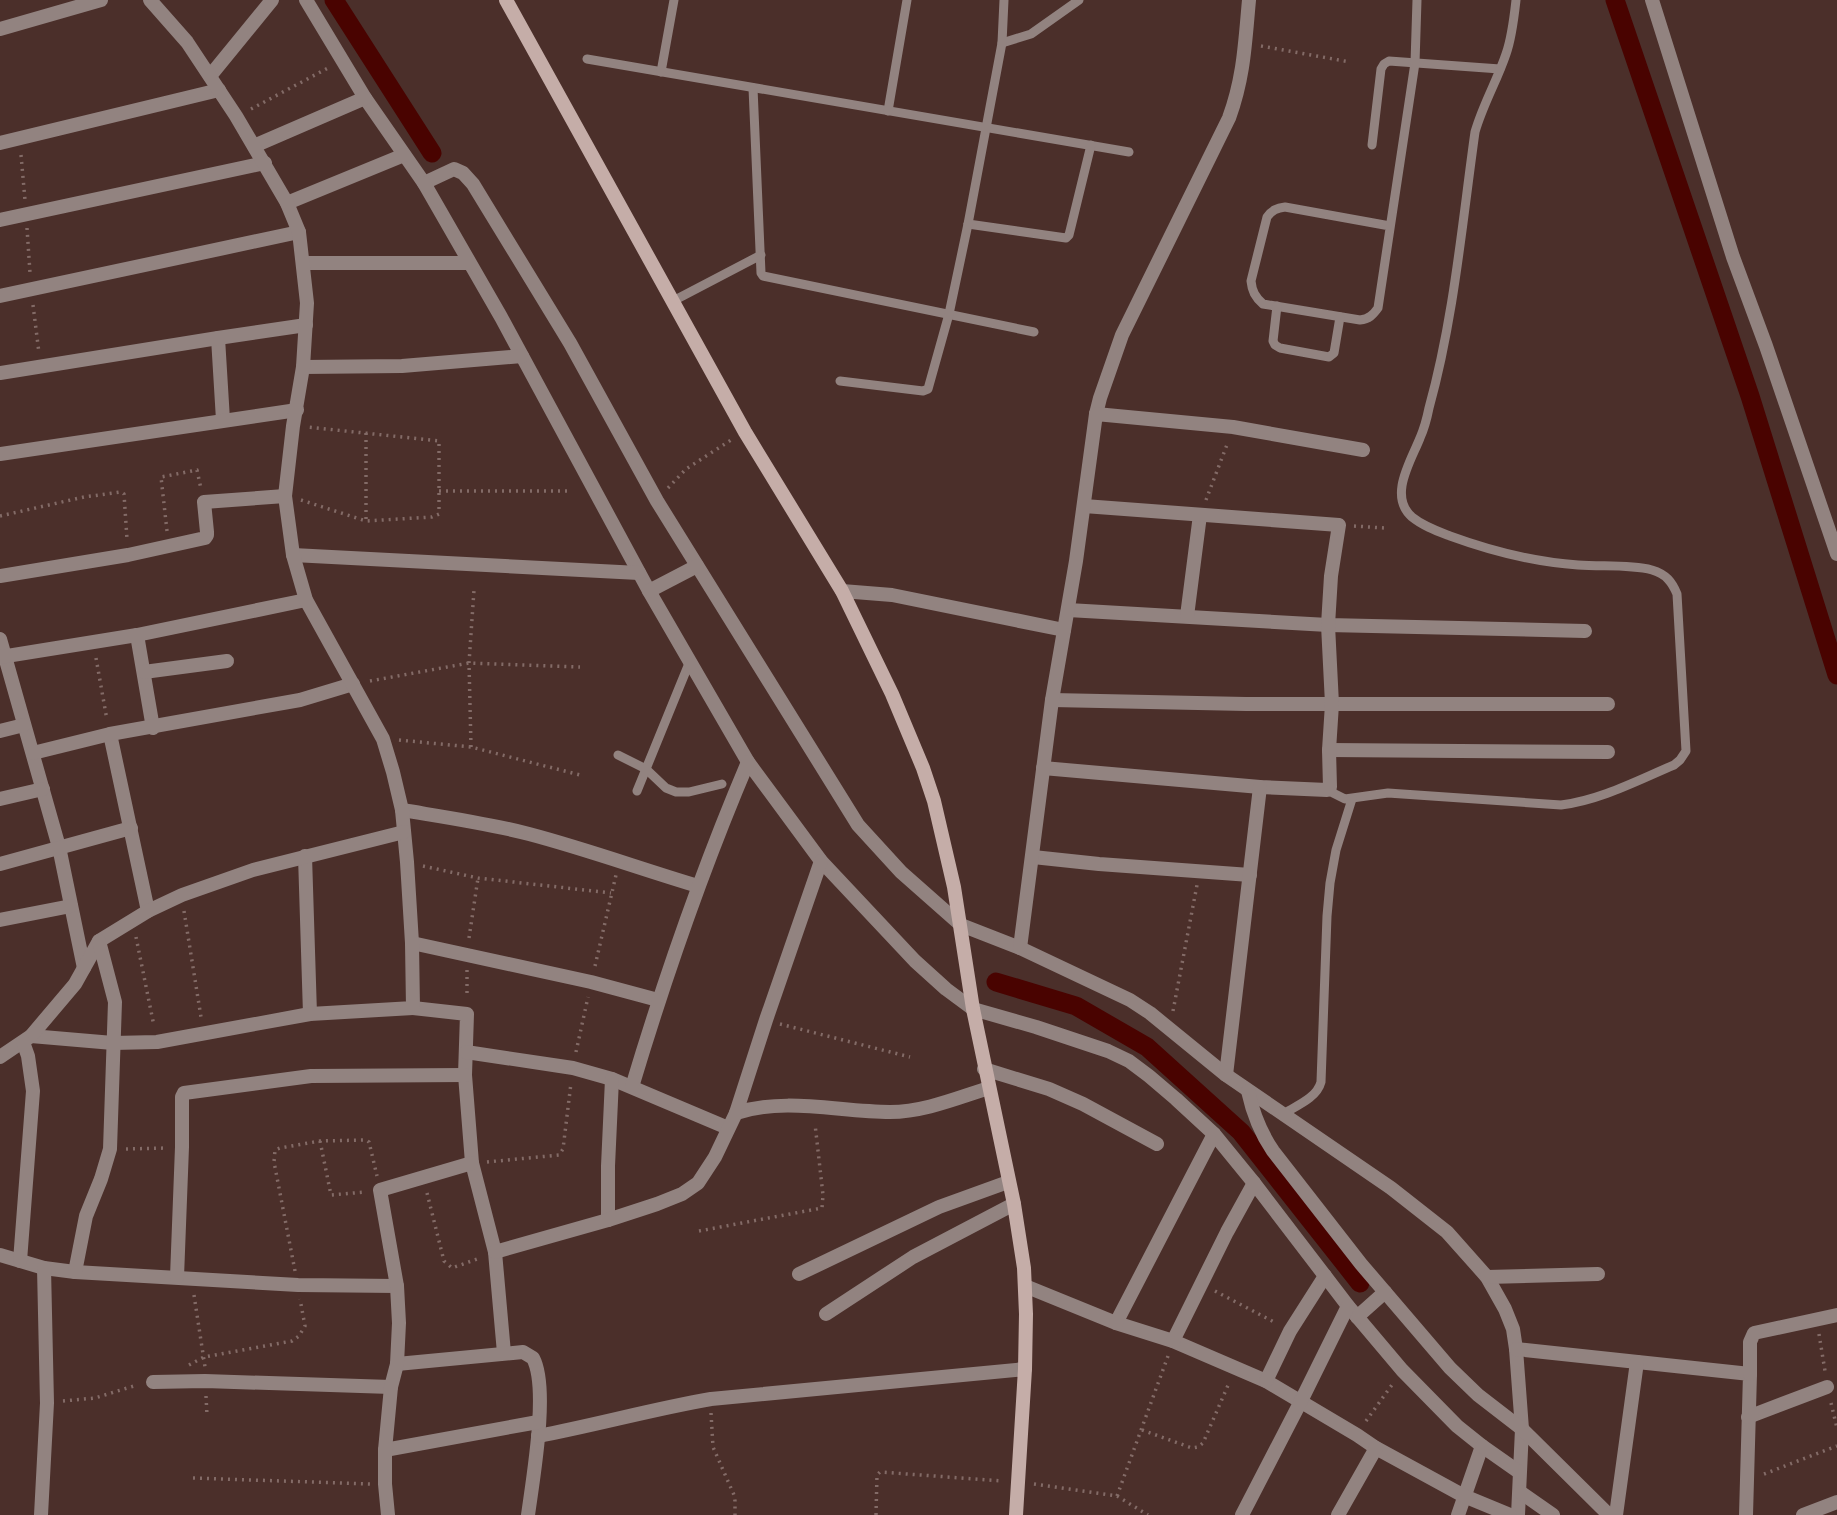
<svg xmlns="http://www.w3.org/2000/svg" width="1837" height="1515" font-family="'Open Sans',sans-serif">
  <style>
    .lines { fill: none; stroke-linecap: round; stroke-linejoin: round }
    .canal { stroke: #490300; stroke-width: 19 }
    .path { stroke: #836b67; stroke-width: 3.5; stroke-dasharray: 2 5; stroke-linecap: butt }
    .lane { stroke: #928380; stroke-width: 9 }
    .street { stroke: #928380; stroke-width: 14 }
    .secondary { stroke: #c5ada8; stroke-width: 14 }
  </style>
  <rect width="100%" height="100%" fill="#4b2f2a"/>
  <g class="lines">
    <g class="canal">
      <polyline points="334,0 432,153"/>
      <polyline points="1615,0 1750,396 1837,675"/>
      <polyline points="996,982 1076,1006 1147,1047 1241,1132 1360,1283"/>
    </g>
    <g class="path">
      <polyline points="1261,46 1350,62"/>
      <polyline points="251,109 328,68"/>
      <polyline points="21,155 25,200"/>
      <polyline points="27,228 30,273"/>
      <polyline points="33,305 39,353"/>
      <polyline points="366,433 366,521"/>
      <polyline points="668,488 686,469 731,440"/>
      <polyline points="439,491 567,491"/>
      <polyline points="301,500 366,521 432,517 439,514 439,441 308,427"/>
      <polyline points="1206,500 1228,442"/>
      <polyline points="0,516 84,497 121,492 124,494 127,539"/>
      <polyline points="1354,526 1384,528"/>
      <polyline points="167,531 161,477 197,470 201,489"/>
      <polyline points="96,658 107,720"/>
      <polyline points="370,681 469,663 580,667"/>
      <polyline points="399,740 471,747 580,775"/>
      <polyline points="471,747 469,663 474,590"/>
      <polyline points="423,866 478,878 611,893"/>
      <polyline points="184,911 201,1017"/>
      <polyline points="136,937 154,1026"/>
      <polyline points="469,938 478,878"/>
      <polyline points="595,966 616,875"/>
      <polyline points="467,970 467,998"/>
      <polyline points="1173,1011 1197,885"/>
      <polyline points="780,1024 910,1057"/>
      <polyline points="576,1052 588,997"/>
      <polyline points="320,1141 331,1195 365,1192"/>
      <polyline points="126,1149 167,1148"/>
      <polyline points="487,1162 559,1155 563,1149 571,1083"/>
      <polyline points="427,1193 444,1261 452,1268 480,1258"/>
      <polyline points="699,1231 822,1208 823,1195 815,1124"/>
      <polyline points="295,1271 274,1162 275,1150 280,1148 320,1141 366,1140 369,1142 377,1176"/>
      <polyline points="1215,1291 1276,1323"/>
      <polyline points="194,1295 205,1367"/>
      <polyline points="1819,1334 1825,1371"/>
      <polyline points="189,1365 204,1357 292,1341 299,1336 305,1326 300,1299"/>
      <polyline points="206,1396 207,1415"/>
      <polyline points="63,1401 95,1398 137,1385"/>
      <polyline points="1831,1403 1837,1428"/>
      <polyline points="711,1413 713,1447 734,1495 735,1501 735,1515"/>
      <polyline points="1366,1421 1394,1382"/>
      <polyline points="1142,1430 1192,1448 1198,1447 1203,1443 1229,1383"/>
      <polyline points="1764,1474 1837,1446"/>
      <polyline points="193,1478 370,1484"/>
      <polyline points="1034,1484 1117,1496 1148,1515"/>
      <polyline points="1117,1496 1168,1356"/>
      <polyline points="876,1515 877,1475 880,1472 1002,1481"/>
    </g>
    <g class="lane">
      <polyline points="1002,43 1031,34 1079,0"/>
      <polyline points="587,59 1129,152"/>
      <polyline points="661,72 674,0"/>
      <polyline points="753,88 761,273 763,276 1034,332"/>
      <polyline points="888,111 907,0"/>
      <polyline points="1372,145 1381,69 1384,64 1389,61 1500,69"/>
      <polyline points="968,224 1066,238 1069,235 1091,145"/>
      <path d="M1390,226l-105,-19c-8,1 -13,3 -18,10l-16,64c1,10 4,16 12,23l97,16c9,-1 13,-5 18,-12l37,-245 2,-63"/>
      <polyline points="673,301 761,255"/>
      <polyline points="1277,306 1273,341 1275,345 1280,348 1329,357 1334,353 1340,317"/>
      <polyline points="840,381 923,391 928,389 949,314 968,224 1002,43 1004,0"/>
      <polyline points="618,755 646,769 666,788 676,792 689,792 722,784"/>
      <path d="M1327,790l18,9 43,-6 173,12c40,-5 77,-25 113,-40l6,-5 6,-9 -9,-157c-5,-12 -11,-20 -25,-24 -24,-6 -50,-3 -74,-5 -44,-3 -87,-14 -128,-29 -13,-5 -27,-10 -38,-19 -24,-21 -1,-56 8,-79 4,-9 7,-20 9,-30 25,-90 33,-184 46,-276 8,-28 22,-51 31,-78 6,-17 8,-36 10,-54"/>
      <polyline points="637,791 690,661"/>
      <path d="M1283,1114c13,-8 34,-16 38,-32l6,-166 3,-33 6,-33 16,-51"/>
    </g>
    <g class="street">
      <polyline points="306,0 365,98 424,183 454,169 463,173 473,184 570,343 657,501 858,825 901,872 961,925 1020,948 1130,1000 1150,1013 1226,1075 1391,1188 1447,1232 1487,1277 1505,1309 1513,1329 1516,1349 1522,1429 1518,1515"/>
      <polyline points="1652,0 1733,257 1766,346 1837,554"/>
      <polyline points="0,29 101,0"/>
      <polyline points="210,76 272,0"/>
      <polyline points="0,143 219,90"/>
      <polyline points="254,146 365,98"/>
      <polyline points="424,183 501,317 649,591 748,762 821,861 915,961 946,989 973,1009 1036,1027 1108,1051 1129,1061 1149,1076 1176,1099 1214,1134 1254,1183 1348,1306 1402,1370 1457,1426 1482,1446 1458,1515"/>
      <polyline points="287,203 404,155"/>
      <polyline points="0,220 265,163"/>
      <polyline points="304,263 469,263"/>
      <polyline points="0,296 299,232"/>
      <polyline points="218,338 223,420"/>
      <polyline points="303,367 402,366 522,356"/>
      <polyline points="0,373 218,338 306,325"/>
      <path d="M1096,414l4,-16 22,-63 107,-217c15,-41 16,-75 20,-118"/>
      <polyline points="0,454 297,410"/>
      <polyline points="293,555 639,573"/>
      <polyline points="0,576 128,555 205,538 207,535 207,532 204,502 285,496"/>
      <polyline points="649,591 697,566"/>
      <polyline points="842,591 892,595 1064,630"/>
      <polyline points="1068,610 1328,625 1585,631"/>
      <polyline points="1187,616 1200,515"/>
      <polyline points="137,635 153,728"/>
      <polyline points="0,639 59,847 84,968"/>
      <polyline points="0,657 137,635 306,600"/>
      <polyline points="144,672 227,661"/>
      <polyline points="1052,700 1246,704 1608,704"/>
      <polyline points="0,731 24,725"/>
      <polyline points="110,734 148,911"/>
      <polyline points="1329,750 1608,752"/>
      <polyline points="33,753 110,734 300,700 353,684"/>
      <polyline points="1043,768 1260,787 1327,790 1330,787 1329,750 1332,704 1328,625 1331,576 1339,525 1084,506"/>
      <polyline points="0,799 43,789"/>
      <path d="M402,810c42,7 85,13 127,24 57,15 112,35 169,52"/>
      <polyline points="305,856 310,1014"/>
      <polyline points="1033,857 1099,864 1250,875"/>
      <polyline points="0,864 131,828"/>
      <polyline points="0,920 71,906"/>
      <polyline points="412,943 591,982 658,1000"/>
      <polyline points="1020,948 1052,700 1076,561 1096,414 1233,427 1363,450"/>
      <polyline points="413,1008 467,1014 465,1075 472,1163 495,1252 504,1353"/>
      <polyline points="31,1036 113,1043 157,1042 310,1014 413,1008 412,943 407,862 402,810 393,772 383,739 306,600 293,555 285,496 293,426 303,367 307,303 299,232 287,203 236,116 187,42 150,0"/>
      <polyline points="466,1052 573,1068 612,1079 728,1128"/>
      <polyline points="0,1057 31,1036 75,984 99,941 148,911 182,895 253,870 404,832"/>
      <polyline points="984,1069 1049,1089 1083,1104 1157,1144"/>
      <polyline points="1226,1075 1260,787"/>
      <path d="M632,1087c33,-110 71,-219 116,-325"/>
      <path d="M1248,1091c5,23 12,41 25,60l88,113 89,104 28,27 44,34 87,86"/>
      <path d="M736,1113c50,-16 103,-1 154,-1 34,0 67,-14 99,-24"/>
      <polyline points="608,1220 608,1166 612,1079"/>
      <polyline points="495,1252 608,1220 657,1204 682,1194 698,1183 715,1157 736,1113 766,1020 821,861"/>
      <polyline points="0,1255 44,1268 75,1272 298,1285 397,1286"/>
      <polyline points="20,1261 33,1091 28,1056 23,1042"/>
      <polyline points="75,1272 86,1216 101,1179 110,1149 115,1002 99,941"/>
      <polyline points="799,1274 939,1207 1008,1182"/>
      <polyline points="177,1277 182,1147 182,1097 184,1093 311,1076 465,1075"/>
      <polyline points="1487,1277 1598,1274"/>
      <polyline points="1025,1286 1116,1323 1173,1341 1266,1381 1357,1435 1376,1448 1464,1496 1510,1515"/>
      <polyline points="826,1314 913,1257 1014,1204"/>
      <polyline points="1357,1317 1385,1292"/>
      <polyline points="1116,1323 1214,1134"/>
      <polyline points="1173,1341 1227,1232 1254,1183"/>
      <polyline points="1516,1349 1750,1374 1746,1515"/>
      <path d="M397,1364l126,-12 10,6c16,30 0,120 -5,157"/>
      <polyline points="1750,1374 1750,1342 1754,1333 1837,1315"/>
      <polyline points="1266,1381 1290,1331 1325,1276"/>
      <polyline points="153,1382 205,1381 391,1387"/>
      <polyline points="1748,1417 1827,1387"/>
      <path d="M538,1436c58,-11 115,-27 173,-37l314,-30"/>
      <polyline points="1482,1446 1519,1472"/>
      <polyline points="385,1450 538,1422"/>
      <polyline points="1520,1492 1553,1515"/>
      <polyline points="41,1515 47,1403 44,1268"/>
      <polyline points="388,1515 385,1484 385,1450 391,1387 397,1364 399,1323 397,1286 380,1190 472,1163"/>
      <polyline points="1242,1515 1301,1401 1348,1306"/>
      <polyline points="1338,1515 1376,1448"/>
      <polyline points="1616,1515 1637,1362"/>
      <polyline points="1803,1515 1837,1502"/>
    </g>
    <polyline class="secondary" points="506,0 745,432 842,591 892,694 923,768 934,801 954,887 973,1009 1014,1204 1024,1268 1026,1314 1025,1369 1016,1515"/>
  </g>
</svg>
